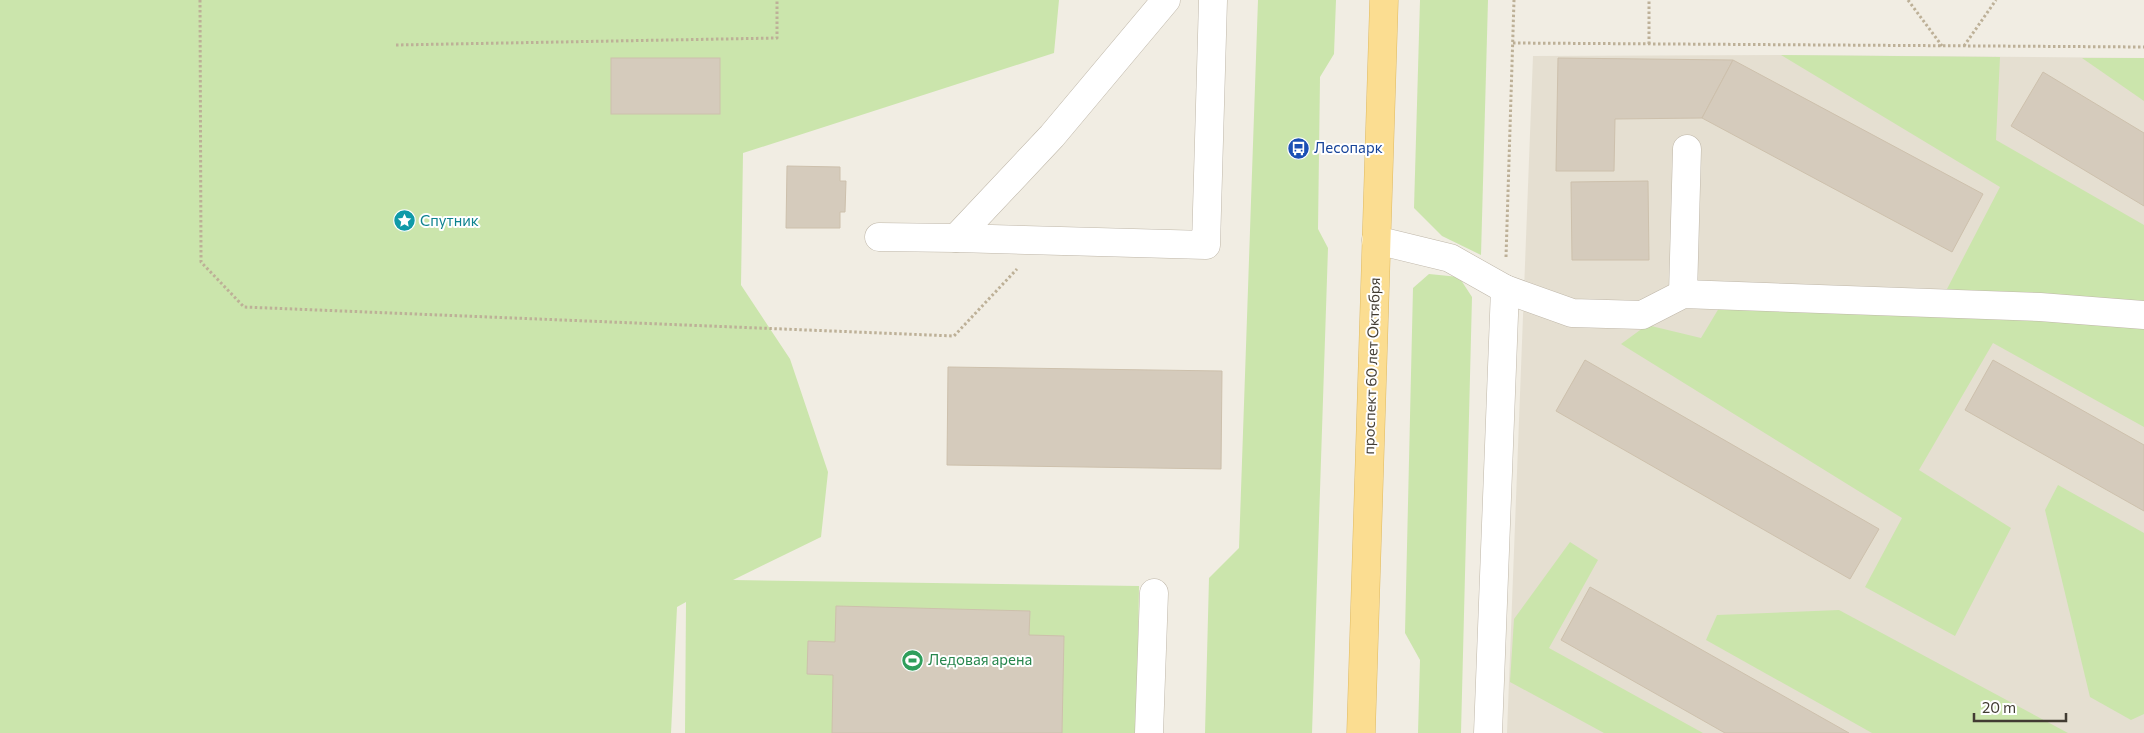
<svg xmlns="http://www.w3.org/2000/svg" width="2144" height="733" font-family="Commissioner,sans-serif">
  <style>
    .residential { fill: #e5dfd1 }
    .green { fill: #cbe5ac }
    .building { fill: #d5cbbc; stroke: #cdc0ac }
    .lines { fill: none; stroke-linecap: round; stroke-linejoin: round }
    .minor-casing { stroke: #bfb7a9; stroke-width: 29 }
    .major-casing { stroke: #dfba62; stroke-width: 29 }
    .path { stroke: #bdb097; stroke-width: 3; stroke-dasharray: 2.5 2.5; stroke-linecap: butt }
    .minor { stroke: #fff; stroke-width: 28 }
    .major { stroke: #fbdd91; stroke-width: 28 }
    .labels { text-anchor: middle; stroke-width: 4; stroke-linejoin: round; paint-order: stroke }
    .transit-label { font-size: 15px; fill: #164399; stroke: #fff; text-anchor: start }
    .culture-label { font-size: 15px; fill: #0d838f; stroke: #fff; text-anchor: start }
    .street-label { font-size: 15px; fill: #423c33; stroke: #fff }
    .leisure-label { font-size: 15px; fill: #27864d; stroke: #fff; text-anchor: start }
  </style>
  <rect width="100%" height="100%" fill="#f1ede3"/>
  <polygon class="residential" points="1781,55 2144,58 2144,733 1507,733 1533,56"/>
  <g class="green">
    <polygon points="0,0 1059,0 1054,53 743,153 741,285 790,359 828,472 821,537 733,580 1139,586 1137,733 685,733 686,602 677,607 671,733 0,733"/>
    <polygon points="1258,0 1336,0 1334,54 1320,77 1318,229 1328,248 1312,733 1205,733 1209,578 1239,548"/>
    <polygon points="1420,0 1488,0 1481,255 1442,236 1414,208"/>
    <polygon points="1781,55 2000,57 1996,140 2144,225 2144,427 1993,343 1919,470 2011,528 1955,636 1865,587 1902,518 1621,344 1647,325 1701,338 1719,308 1934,314 2000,187"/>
    <polygon points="2082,58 2144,58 2144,101"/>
    <polygon points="1429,274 1459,277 1472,297 1461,733 1418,733 1420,660 1405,633 1413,288"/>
    <polygon points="2058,485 2144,533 2144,714 2131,720 2090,697 2045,510"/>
    <polygon points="1570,542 1598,560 1549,648 1703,733 1604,733 1510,682 1514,619"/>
    <polygon points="1839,610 2068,733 1872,733 1706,640 1717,615"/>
  </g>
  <g class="building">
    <rect x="611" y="58" width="109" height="56"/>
    <polygon points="1558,58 1733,60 1702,118 1615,119 1614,171 1556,171"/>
    <polygon points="1733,60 1983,194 1952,252 1702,118"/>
    <polygon points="2043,72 2144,133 2144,206 2011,126"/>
    <polygon points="787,166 840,167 840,181 846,181 845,212 840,212 840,228 786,228"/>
    <polygon points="1648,181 1649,260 1572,260 1571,182"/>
    <polygon points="1585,360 1879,529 1850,579 1556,411"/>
    <polygon points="1993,360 2144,445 2144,511 1965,410"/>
    <polygon points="948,367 1222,371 1221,469 947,465"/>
    <polygon points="1590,587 1626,607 1849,733 1725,733 1561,640"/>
    <polygon points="836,606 1030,611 1029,635 1064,636 1062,733 832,733 833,675 807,674 808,641 835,642"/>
  </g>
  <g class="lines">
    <defs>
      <g id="minor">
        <polyline points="879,237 956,238 1052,136 1166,0"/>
        <polyline points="956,238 1206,245 1213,0"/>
        <polyline points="1376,240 1450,258 1505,289 1572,313 1642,315 1683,294 2040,307 2144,315"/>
        <polyline points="1683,294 1687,149"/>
        <polyline points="1149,733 1154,593"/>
        <polyline points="1488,733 1505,289"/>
      </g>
      <polyline id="major" points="1361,733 1384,0"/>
    </defs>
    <use href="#minor" class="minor-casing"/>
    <use href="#major" class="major-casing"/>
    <g class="path">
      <polyline points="200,0 201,262 244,307 954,336 1017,269"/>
      <polyline points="1908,0 1942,46"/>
      <polyline points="1513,43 2144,47"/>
      <polyline points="1649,44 1649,0"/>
      <polyline points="396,45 777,38 777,0"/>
      <polyline points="1964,46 1996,0"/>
      <polyline points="1506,257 1514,0"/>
    </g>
    <use href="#minor" class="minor"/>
    <use href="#major" class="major"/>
  </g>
  <defs>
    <symbol id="bus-disc" viewBox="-11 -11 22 22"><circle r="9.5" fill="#1a4fb4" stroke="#fff"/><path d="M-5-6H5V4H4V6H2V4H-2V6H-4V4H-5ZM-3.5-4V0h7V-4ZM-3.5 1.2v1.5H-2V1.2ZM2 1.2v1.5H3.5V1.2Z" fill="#fff"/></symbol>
    <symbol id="sight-disc" viewBox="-11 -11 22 22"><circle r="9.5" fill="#0f9aa8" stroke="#fff"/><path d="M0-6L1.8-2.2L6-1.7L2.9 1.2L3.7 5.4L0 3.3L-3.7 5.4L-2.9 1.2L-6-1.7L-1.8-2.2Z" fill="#fff"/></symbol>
    <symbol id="stadium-disc" viewBox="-11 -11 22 22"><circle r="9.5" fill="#2e9e5b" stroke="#fff"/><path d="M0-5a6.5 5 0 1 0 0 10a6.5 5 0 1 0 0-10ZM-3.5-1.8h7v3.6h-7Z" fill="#fff"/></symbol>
  </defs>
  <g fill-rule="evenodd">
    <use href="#bus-disc" x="1286" y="136" width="25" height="25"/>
    <use href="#sight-disc" x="392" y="208" width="25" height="25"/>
    <use href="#stadium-disc" x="900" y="648" width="25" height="25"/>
  </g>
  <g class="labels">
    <g class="transit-label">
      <text x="1314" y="153">Лесопарк</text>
    </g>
    <g class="culture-label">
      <text x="420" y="226">Спутник</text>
    </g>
    <g class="street-label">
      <text transform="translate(1372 366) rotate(-88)" y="5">проспект 60 лет Октября</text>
    </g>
    <g class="leisure-label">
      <text x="928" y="665">Ледовая арена</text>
    </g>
  </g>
  <path d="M1974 713v8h92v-8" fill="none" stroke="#423c33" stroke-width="2.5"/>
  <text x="1982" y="713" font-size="15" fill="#423c33" stroke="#ffffff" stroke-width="4" paint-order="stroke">20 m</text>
</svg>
